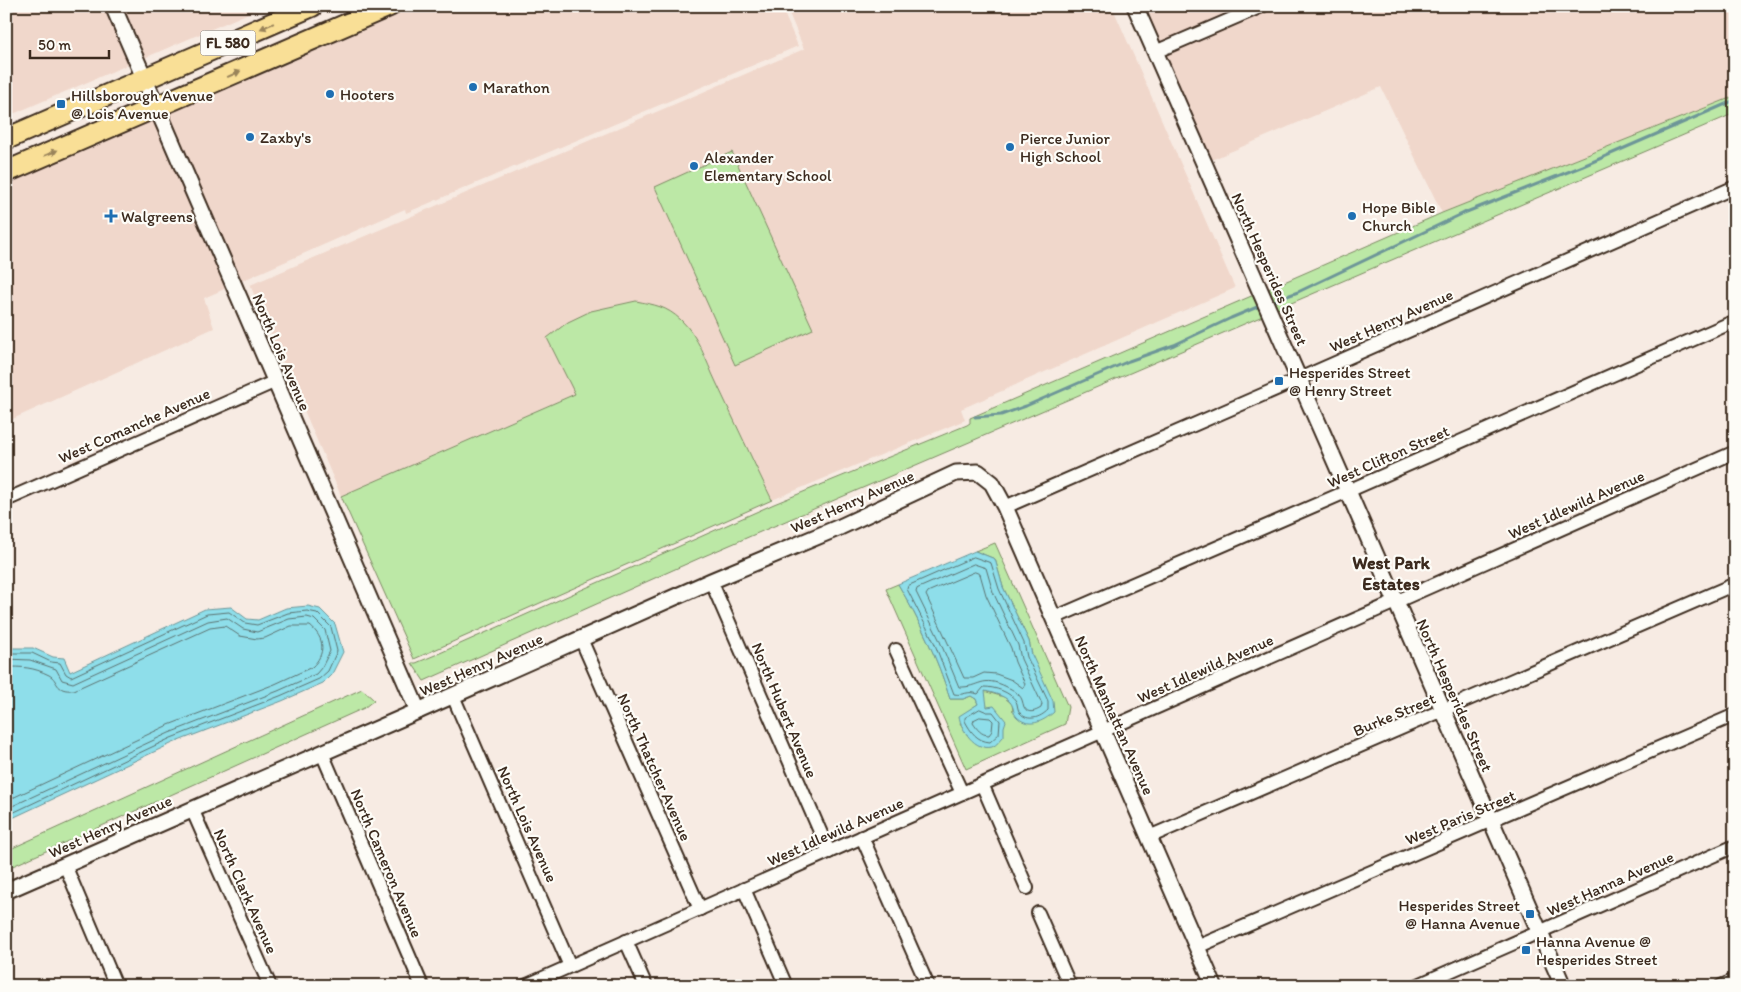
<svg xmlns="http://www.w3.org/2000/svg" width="1741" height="992" font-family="Itim,sans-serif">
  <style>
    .built { fill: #f0d7cb }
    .green { fill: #bce8a6; stroke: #7c8962 }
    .water { fill: #8edeea; stroke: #6d9698 }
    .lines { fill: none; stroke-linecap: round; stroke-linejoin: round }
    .shore { stroke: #5c7270; stroke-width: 1 }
    .stream { stroke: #6d9698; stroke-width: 3 }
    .minor-casing { stroke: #3b2a1e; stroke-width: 16 }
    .tertiary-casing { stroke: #3b2a1e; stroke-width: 19 }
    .primary-casing { stroke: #3b2a1e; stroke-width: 24 }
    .minor { stroke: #fdfcf7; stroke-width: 12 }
    .tertiary { stroke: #fdfcf7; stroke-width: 15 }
    .primary { stroke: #f9df96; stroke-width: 20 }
    .oneway { fill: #9a845a }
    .poi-dot { fill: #1f6fb2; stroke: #fdfcf7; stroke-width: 2 }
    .labels { text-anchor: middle; stroke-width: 4.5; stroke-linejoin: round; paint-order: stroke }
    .shield { fill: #fdfcf7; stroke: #75695f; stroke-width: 1 }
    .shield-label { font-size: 15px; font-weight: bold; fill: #3b2a1e }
    .poi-label { font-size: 16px; fill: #3b2a1e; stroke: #fdfcf7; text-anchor: start }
    .street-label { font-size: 16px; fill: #3b2a1e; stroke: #fdfcf7 }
    .neighbourhood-label { font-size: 18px; font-weight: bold; fill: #3b2a1e; stroke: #fdfcf7 }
  </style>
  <rect width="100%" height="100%" fill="#f7ebe3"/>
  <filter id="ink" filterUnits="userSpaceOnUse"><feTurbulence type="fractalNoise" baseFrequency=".02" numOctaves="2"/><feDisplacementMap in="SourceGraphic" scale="10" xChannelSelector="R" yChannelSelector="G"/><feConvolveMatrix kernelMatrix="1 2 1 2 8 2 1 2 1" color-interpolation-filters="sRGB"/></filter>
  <g filter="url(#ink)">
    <g class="built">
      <polygon points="6,6 107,6 132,63 6,117"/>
      <polygon points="119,6 265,6 142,59"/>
      <polygon points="411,6 781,6 798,46 406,213 405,209 239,282 166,113"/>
      <polygon points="786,6 1112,6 1235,288 961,409 965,420 772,500 714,379 704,353 636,301 591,311 575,394 341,496 250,285 804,49"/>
      <polygon points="1141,6 1247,6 1158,45"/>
      <polygon points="1278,6 1735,6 1735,96 1442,213 1381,87 1209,161 1163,56"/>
      <polygon points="156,117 229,287 204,298 214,328 6,422 6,183"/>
    </g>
    <g class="green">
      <polygon points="1735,96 1735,113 1275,310 1266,290 1442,213"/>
      <polygon points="732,152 813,329 735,365 655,187"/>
      <polygon points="1256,294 1265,315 702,557 424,681 412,663 416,663 440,653 774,504 967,425 970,423 970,418"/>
      <path d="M636,301c19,4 30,5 45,19 18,17 25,41 35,62 19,40 37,79 56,118l-358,159 -73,-163 234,-102 -28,-56 21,-16 23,-11z"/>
      <path d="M995,543l73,164 -3,17 -99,45 -80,-180 12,-5c21,36 40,75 52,115h13l8,-3 5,3 2,5 -9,6 -9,13c8,13 24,36 40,17l-15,-39 -1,-10 20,6 8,7 1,7 19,-56 -3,-14 -26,-54 -8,-28 -20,-8z"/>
      <polygon points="362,689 374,700 364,708 6,869 6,851"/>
    </g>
    <g class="water">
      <path d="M975,551l20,8 8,28 26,54 3,14 21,46 1,11c-11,10 -26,17 -38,4 -3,-4 -2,-7 -4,-11 -4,-9 -19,-12 -27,-14l2,16 7,-1 12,15 -2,6v9c-4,4 -7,9 -12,11 -17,4 -31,-17 -33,-31l19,-12 -2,-5 -5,-3 -8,3h-13c-12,-40 -31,-79 -52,-115z"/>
      <polygon points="308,606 320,609 335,624 343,652 332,674 323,683 282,701 173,743 6,821 6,648 33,648 53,657 64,658 70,672 205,609 231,607 247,619 258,620 286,608"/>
    </g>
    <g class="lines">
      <g class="shore">
        <path d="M974,557l17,6 8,26 25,54 3,14 21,44v9c-8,8 -20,12 -28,3 -3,-4 -2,-8 -4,-12 -6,-9 -21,-14 -32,-14l-6,7c-11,-4 -14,2 -24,0l-20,-52 -27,-53 1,-3z"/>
        <path d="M974,564l12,4 7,24 25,53 3,14 21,45 -1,4c-5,3 -13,7 -17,-1 -1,-2 -1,-5 -2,-7 -2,-6 -10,-11 -15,-13 -26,-13 -27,1 -48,0l-20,-48 -23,-47 1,-3z"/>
        <polygon points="975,572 980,574 986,595 1011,648 1015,662 1025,684 1023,688 1012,680 996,674 984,673 973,678 964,678 926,595 928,592"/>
        <polyline points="6,653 32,653 51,662 60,663 66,674 71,677 207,614 229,612 245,623 257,625 288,613 307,611 317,613 331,627 337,651 328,671 319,679 280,696 171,738 6,816"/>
        <polyline points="6,659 30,660 56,669 62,680 73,683 208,621 227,618 243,629 257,632 289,619 307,617 314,619 325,630 330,651 322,667 316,674 278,691 169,733 6,809"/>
        <path d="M6,667c17,0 27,0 43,8 10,5 5,17 25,15l136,-62 15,-2 15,10 17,3 8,-1 26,-12h19c15,12 16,28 2,41l-37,17 -109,42 -160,75"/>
        <path d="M980,709l7,3h6l7,9 -1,13 -9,8c-13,-1 -19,-10 -25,-21v-3z"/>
        <path d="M980,717l10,1 3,3 -1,10 -3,4c-8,0 -12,-6 -16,-12l1,-3z"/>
      </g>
      <g class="stream">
        <polyline points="1271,302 1298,292 1464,213 1583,166 1735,100"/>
        <polyline points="975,417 1001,415 1026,406 1129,361 1174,345 1231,318 1262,305"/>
      </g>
      <defs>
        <g id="minor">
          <polyline points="1155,52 1262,6"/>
          <polyline points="6,500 276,381"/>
          <polyline points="1005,507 1299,379 1735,187"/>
          <polyline points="711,581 829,852"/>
          <polyline points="1054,618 1348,491 1735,321"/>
          <polyline points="581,639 700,909"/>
          <polyline points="896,650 962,793"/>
          <polyline points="453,696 570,966"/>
          <polyline points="322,753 422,986"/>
          <polyline points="982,784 1027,888"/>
          <polyline points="192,809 270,986"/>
          <polyline points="862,837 928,986"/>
          <polyline points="1149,837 1735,584"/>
          <polyline points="65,865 116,986"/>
          <polyline points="744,889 786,986"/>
          <polyline points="1038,913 1070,986"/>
          <polyline points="626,941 646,986"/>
          <polyline points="1197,947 1735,715"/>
          <polyline points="525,986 1735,452"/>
          <polyline points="1416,986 1735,846"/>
          <polyline points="1721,986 1735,980"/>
        </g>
        <g id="tertiary">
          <polyline points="113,6 418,711"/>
          <polyline points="1135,6 1348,491 1563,986"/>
          <polyline points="6,891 418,711 711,581 840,527 956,473 978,472 992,483 1005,507 1214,986"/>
        </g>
        <g id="primary">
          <polyline points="6,139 312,6"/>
          <polyline points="6,172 389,6"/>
        </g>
      </defs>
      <use href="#minor" class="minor-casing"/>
      <use href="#tertiary" class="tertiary-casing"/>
      <use href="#primary" class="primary-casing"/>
      <use href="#minor" class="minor"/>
      <use href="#tertiary" class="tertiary"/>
      <use href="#primary" class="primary"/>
    </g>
    <defs><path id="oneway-solid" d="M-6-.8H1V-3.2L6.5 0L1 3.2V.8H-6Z" transform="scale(1.25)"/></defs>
    <g class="oneway">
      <use href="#oneway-solid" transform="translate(267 26) rotate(157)"/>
      <use href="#oneway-solid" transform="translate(234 74) rotate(-24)"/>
      <use href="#oneway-solid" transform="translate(51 153) rotate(-23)"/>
    </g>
  </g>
  <g class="poi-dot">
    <circle cx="473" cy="87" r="5"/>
    <circle cx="330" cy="94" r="5"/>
    <rect x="56" y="99" width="10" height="10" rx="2.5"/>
    <circle cx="250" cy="137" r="5"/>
    <circle cx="1010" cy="147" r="5"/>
    <circle cx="694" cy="166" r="5"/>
    <path d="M108.5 208.5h5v5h5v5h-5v5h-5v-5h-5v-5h5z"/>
    <circle cx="1352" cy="216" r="5"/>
    <rect x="1274" y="376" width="10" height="10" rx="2.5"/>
    <rect x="1525" y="909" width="10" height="10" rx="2.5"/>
    <rect x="1521" y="945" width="10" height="10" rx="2.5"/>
  </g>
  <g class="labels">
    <rect class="shield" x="200.5" y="30.5" width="55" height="25" rx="4"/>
    <g class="shield-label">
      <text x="228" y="48">FL 580</text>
    </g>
    <g class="poi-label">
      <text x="483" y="93">Marathon</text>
      <text x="340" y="100">Hooters</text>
      <text x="71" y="101">Hillsborough Avenue<tspan x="71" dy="18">@ Lois Avenue</tspan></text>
      <text x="260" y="143">Zaxby's</text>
      <text x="1020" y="144">Pierce Junior<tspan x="1020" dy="18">High School</tspan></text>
      <text x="704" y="163">Alexander<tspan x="704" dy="18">Elementary School</tspan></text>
      <text x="1362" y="213">Hope Bible<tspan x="1362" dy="18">Church</tspan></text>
      <text x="121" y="222">Walgreens</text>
      <text x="1289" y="378">Hesperides Street<tspan x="1289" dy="18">@ Henry Street</tspan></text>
      <text x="1520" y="911" text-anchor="end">Hesperides Street<tspan x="1520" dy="18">@ Hanna Avenue</tspan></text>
      <text x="1536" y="947">Hanna Avenue @<tspan x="1536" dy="18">Hesperides Street</tspan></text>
    </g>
    <g class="street-label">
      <text transform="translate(1270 269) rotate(66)" y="6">North Hesperides Street</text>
      <text transform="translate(1391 320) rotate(-24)" y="6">West Henry Avenue</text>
      <text transform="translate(282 352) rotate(67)" y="6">North Lois Avenue</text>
      <text transform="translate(134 425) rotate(-24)" y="6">West Comanche Avenue</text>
      <text transform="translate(1388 456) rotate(-24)" y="6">West Clifton Street</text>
      <text transform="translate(852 501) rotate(-24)" y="6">West Henry Avenue</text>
      <text transform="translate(1576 504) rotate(-24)" y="6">West Idlewild Avenue</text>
      <text transform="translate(481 664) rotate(-24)" y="6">West Henry Avenue</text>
      <text transform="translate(1205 668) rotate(-24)" y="6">West Idlewild Avenue</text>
      <text transform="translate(1455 695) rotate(66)" y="6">North Hesperides Street</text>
      <text transform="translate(785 710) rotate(67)" y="6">North Hubert Avenue</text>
      <text transform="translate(1394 714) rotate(-23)" y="6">Burke Street</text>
      <text transform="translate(1115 715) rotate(66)" y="6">North Manhattan Avenue</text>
      <text transform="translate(655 767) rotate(66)" y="6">North Thatcher Avenue</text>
      <text transform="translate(1460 817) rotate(-23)" y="6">West Paris Street</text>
      <text transform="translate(528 824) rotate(66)" y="6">North Lois Avenue</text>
      <text transform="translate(110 826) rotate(-24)" y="6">West Henry Avenue</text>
      <text transform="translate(835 831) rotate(-24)" y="6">West Idlewild Avenue</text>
      <text transform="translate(387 863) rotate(67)" y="6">North Cameron Avenue</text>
      <text transform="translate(1610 883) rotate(-24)" y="6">West Hanna Avenue</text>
      <text transform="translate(246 891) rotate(66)" y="6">North Clark Avenue</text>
    </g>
    <g class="neighbourhood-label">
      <text x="1391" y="569">West Park<tspan x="1391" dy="21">Estates</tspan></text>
    </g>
  </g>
  <rect width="1741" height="992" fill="none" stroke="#fdfcf7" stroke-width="25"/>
  <rect x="12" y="12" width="1716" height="967" fill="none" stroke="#3b2a1e" stroke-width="2" filter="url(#ink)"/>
  <path d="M30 50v8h79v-8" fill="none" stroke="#3b2a1e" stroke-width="2.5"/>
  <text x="38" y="50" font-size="15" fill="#3b2a1e" stroke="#fdfcf7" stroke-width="4" paint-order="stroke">50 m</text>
</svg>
